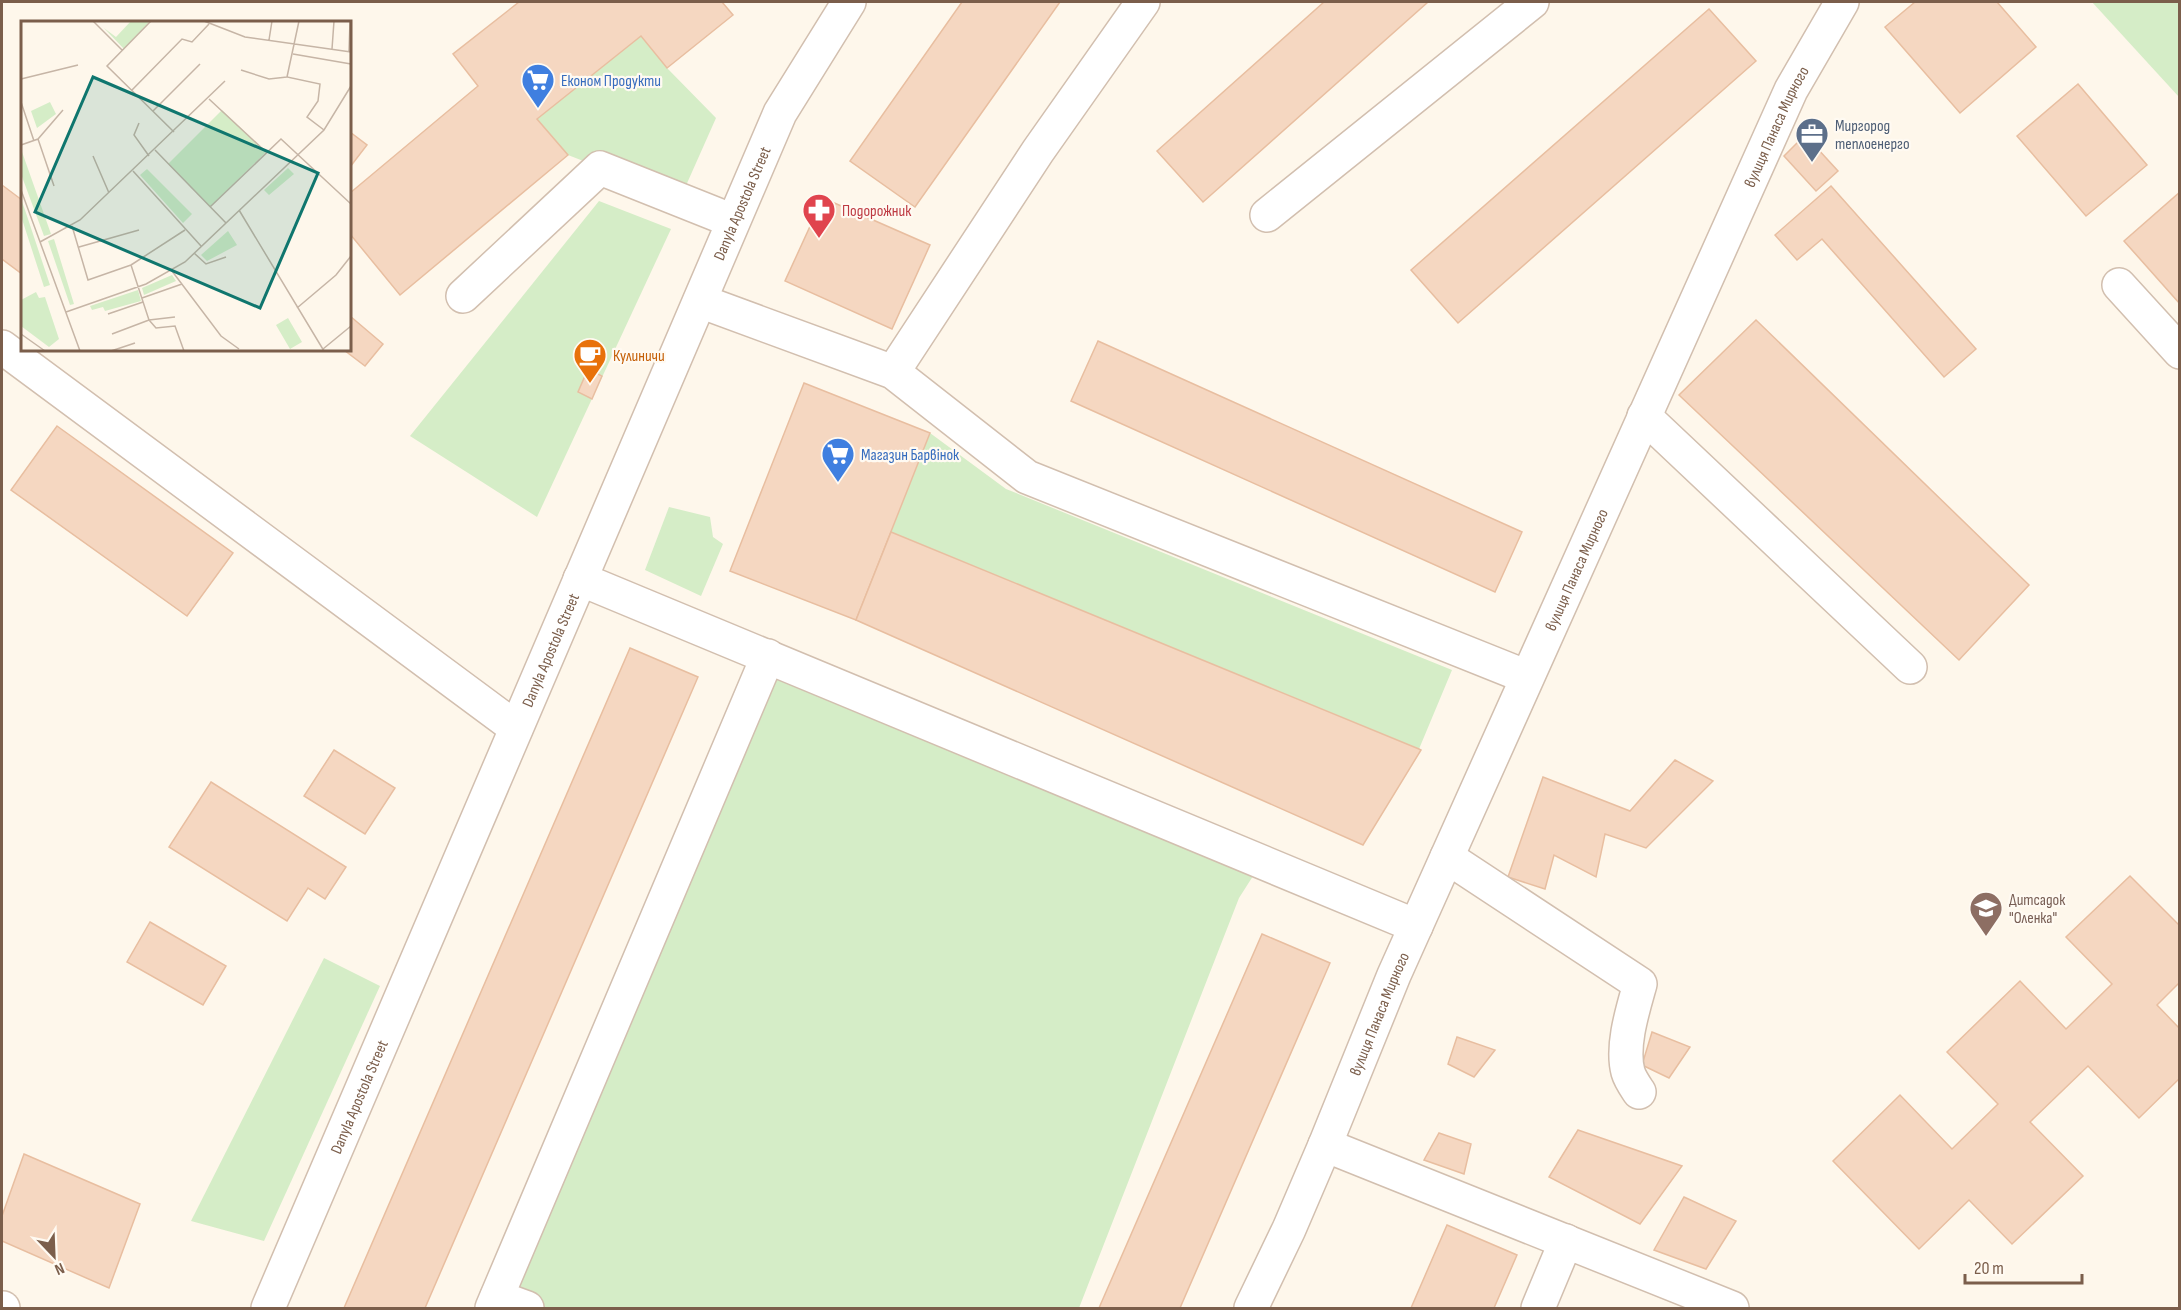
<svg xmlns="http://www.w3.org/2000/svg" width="2181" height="1310" font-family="'Sofia Sans Condensed',sans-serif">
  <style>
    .green { fill: #d5edc7 }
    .building { fill: #f5d7c1; stroke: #e8bea0; stroke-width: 1.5 }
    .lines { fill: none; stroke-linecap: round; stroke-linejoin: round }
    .minor-casing { stroke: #d2bfaf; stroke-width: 36 }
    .minor { stroke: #fff; stroke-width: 33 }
    .labels { text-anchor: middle; stroke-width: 4.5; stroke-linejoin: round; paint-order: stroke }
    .shop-label { font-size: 16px; fill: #366cbe; stroke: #fffaf2; text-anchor: start }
    .service-label { font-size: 16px; fill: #4e5e75; stroke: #fffaf2; text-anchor: start }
    .street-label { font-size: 16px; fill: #7b5e4b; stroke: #fffaf2 }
    .health-label { font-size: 16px; fill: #be3a42; stroke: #fffaf2; text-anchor: start }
    .food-label { font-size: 16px; fill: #c56008; stroke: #fffaf2; text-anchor: start }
    .education-label { font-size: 16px; fill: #785e54; stroke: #fffaf2; text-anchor: start }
    .inset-road { fill: none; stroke: #c6b5a6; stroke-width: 1.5 }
    .view { fill: #0f766e; fill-opacity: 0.15; stroke: #0f766e; stroke-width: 3 }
    .inset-edge { fill: none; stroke: #7b5e4b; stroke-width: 3 }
  </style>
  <rect width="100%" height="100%" fill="#fef7eb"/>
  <g class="green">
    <polygon points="2092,2 2179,2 2179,97"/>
    <polygon points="641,36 667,68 716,118 680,199 568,155 537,119"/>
    <polygon points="599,201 671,229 537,517 410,436"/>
    <polygon points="930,433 1006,489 1452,670 1419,749 891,532"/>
    <polygon points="669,507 710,517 713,537 723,544 701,596 645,570"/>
    <polygon points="768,656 1262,862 1239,898 1079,1308 527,1308 497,1297"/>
    <polygon points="324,958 380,986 264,1241 191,1221"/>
  </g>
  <g class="building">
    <polygon points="519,2 722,2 733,15 667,68 641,36 537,119 568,155 400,295 350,234 350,193 478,86 453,54"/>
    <polygon points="962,2 1060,2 915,207 850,161"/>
    <polygon points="1324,2 1428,2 1203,202 1157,151"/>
    <polygon points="1915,2 1997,2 2036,47 1960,113 1885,27"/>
    <polygon points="1709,9 1756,61 1458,323 1411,270"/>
    <polygon points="2078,84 2147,165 2086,216 2017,136"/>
    <polygon points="350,132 367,145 350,167"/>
    <polygon points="1805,135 1838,171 1816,191 1784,156"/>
    <polygon points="2,185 22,200 22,274 2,259"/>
    <polygon points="1831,186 1976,349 1944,377 1822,239 1797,260 1775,235"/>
    <polygon points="2180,192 2180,304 2124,241"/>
    <polygon points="823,198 930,245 892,329 785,281"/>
    <polygon points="350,316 383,344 365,366 344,350 350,350"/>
    <polygon points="1756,320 2029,585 1959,660 1679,395"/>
    <polygon points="1098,341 1522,532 1495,592 1071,401"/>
    <polygon points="588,369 602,376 592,399 578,392"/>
    <polygon points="804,383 930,433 856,620 730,571"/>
    <polygon points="57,426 233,553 187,616 11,490"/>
    <polygon points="891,532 1419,749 1421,750 1363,845 856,620"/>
    <polygon points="630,648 698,677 425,1308 344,1308"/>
    <polygon points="334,750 395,788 365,834 304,796"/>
    <polygon points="1675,760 1713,781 1646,848 1605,834 1596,877 1554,855 1545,889 1508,877 1543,777 1630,811"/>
    <polygon points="211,782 346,867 325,899 308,888 287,921 169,847"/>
    <polygon points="2130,876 2180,926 2180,982 2157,1005 2180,1029 2180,1078 2139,1118 2088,1066 2030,1122 2083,1176 2012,1244 1969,1200 1919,1249 1833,1161 1900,1095 1952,1149 1998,1104 1947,1052 2020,981 2066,1029 2112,984 2066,937"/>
    <polygon points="150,922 226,966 203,1005 127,962"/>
    <polygon points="1262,934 1330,963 1180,1308 1099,1308"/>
    <polygon points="1652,1032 1690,1047 1669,1078 1642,1065"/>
    <polygon points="1457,1037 1495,1050 1474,1077 1448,1064"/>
    <polygon points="1578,1130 1682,1166 1640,1224 1549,1177"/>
    <polygon points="1439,1133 1471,1144 1464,1174 1424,1160"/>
    <polygon points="24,1154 140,1204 109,1288 2,1241 2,1216"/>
    <polygon points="1684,1197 1736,1221 1706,1269 1654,1250"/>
    <polygon points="1447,1225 1517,1255 1494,1308 1411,1308"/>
  </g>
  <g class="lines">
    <defs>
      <g id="minor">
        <polyline points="1267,215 1532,2"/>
        <polyline points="2119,285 2180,352"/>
        <polyline points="463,296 600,168 733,221"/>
        <polyline points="700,301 893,372 1027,477 1527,677"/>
        <polyline points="2,347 516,728"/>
        <polyline points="893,372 1038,151 1143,2"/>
        <polyline points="1644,416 1910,667"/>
        <polyline points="580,579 1416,926"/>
        <path d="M1447,857l193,127c-7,25 -19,62 -12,88 2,7 7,14 11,20"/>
        <polyline points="1325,1145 1732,1308"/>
        <polyline points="497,1297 527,1308"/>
        <polyline points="2,1308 3,1308"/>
        <path id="s1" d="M268,1308l512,-1195 69,-111"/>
        <polyline points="492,1308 768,656"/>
        <path id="s2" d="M1251,1308l38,-79 36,-84 69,-170 397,-885 51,-88"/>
        <polyline points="1538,1308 1566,1241"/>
      </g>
    </defs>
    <use href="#minor" class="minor-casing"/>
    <use href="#minor" class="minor"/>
  </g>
  <defs>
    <symbol id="supermarket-pin" viewBox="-11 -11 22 30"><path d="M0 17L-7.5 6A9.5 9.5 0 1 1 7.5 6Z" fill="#3f7fe0" stroke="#fffaf2"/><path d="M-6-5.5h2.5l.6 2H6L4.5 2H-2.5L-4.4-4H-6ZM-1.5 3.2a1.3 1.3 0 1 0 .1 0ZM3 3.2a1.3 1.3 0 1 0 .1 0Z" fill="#fff"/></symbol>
    <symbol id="office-pin" viewBox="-11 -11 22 30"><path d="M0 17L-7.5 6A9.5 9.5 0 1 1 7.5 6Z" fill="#5c6f8a" stroke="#fffaf2"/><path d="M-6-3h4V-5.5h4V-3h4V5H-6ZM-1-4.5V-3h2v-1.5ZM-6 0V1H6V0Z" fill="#fff"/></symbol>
    <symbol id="pharmacy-pin" viewBox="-11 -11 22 30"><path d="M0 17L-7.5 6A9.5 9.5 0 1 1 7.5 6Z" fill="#e0444e" stroke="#fffaf2"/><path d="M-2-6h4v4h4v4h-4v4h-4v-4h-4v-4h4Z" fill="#fff"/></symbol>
    <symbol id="cafe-pin" viewBox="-11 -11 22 30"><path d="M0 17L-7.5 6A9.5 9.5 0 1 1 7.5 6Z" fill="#e8710a" stroke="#fffaf2"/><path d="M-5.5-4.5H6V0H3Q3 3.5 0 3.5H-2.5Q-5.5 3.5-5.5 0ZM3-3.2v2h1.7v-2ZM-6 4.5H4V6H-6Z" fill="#fff"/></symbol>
    <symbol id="school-pin" viewBox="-11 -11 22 30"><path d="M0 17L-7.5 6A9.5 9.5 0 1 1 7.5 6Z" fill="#8d6e63" stroke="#fffaf2"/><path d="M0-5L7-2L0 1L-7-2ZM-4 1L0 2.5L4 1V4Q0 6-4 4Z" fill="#fff"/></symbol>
  </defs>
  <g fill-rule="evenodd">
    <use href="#supermarket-pin" x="519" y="61" width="38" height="52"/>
    <use href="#office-pin" x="1793" y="115" width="38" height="52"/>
    <use href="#pharmacy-pin" x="800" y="191" width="38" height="52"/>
    <use href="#cafe-pin" x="571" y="336" width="38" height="52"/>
    <use href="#supermarket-pin" x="819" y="435" width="38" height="52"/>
    <use href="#school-pin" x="1967" y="889" width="38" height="52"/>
  </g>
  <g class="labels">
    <g class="shop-label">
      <text x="561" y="86">Економ Продукти</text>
      <text x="861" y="460">Магазин Барвінок</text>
    </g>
    <g class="service-label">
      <text x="1835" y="131">Миргород<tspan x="1835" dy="18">теплоенерго</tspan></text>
    </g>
    <g class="street-label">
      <text dy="6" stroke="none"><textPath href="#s2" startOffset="1293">вулиця Панаса Мирного</textPath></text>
      <text dy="6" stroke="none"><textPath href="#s1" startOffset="1202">Danyla Apostola Street</textPath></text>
      <text dy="6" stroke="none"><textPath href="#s2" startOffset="807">вулиця Панаса Мирного</textPath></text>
      <text dy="6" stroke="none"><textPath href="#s1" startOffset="716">Danyla Apostola Street</textPath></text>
      <text dy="6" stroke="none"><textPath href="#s2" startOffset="321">вулиця Панаса Мирного</textPath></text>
      <text dy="6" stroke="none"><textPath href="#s1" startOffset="230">Danyla Apostola Street</textPath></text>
    </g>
    <g class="health-label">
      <text x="842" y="216">Подорожник</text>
    </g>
    <g class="food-label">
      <text x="613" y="361">Кулиничи</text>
    </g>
    <g class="education-label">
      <text x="2009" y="905">Дитсадок<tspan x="2009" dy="18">"Оленка"</tspan></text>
    </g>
  </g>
  <g transform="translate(21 21)">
    <rect width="330" height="330" fill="#fef7eb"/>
    <path d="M110,0h19l-26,28 -20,-21 12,9zM29,81l6,12 -19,14 -6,-17zM201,89l44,42 -56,55 -42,-43zM0,128l30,85 -7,2 -23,-62zM267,147l6,6 -25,21 -5,-5zM126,148l45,45 -9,9 -43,-48zM0,178l4,11 25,75 -6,2 -23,-71zM207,210l9,14 -30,16 -6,-6zM33,218l20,65 -4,1 -22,-64zM151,254l4,6 -32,14 -2,-7zM117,269l3,11 -36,10 -2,-4 -11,3 -2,-4zM15,271l3,6 6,-1 14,42 -10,8 -28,-21v-26zM267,297l14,24 -12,7 -14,-24z" fill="#d5edc7"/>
    <path class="inset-road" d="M72,0l29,29M130,0l-44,45 67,66M183,0l41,16 106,15M278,0l-12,56 33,7 -2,17 -11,16 17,13M248,19l3,-19M311,28l2,-28M328,30l1,-30M272,33l58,10M220,49l28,9 18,-2M0,58l57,-14M111,69l50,-51 10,3 17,-18M188,78l57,53M0,81l13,39M132,90l47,-47M118,102l-5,12 15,21M17,118l16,47M0,124l17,-6 25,-29M134,129l71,73M72,135l16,37M112,150l68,75M0,169l59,161M189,186l71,-68 70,65M218,189l85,141M51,205l16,54 43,-15 18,55 -37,14M19,221l40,-22 145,-139M58,226l60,-17M173,232l12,11 20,-7M110,244l54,-35M151,250l49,65 18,13M121,277l40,-14M276,287l39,-33 15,-19M45,291l80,-28 39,-22 139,-132 27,-44M87,293l35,-12M128,299l7,8 19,-2 9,25M128,299l26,-3M0,313l24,17M302,328l28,-23M90,330l24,-8"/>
    <path class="view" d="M72,56l225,96 -58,135 -225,-96z"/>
    <rect width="330" height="330" class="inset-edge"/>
  </g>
  <rect width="2181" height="1310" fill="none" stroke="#7b5e4b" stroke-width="6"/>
  <g transform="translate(54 1256) rotate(157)" stroke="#fffaf2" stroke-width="4.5" paint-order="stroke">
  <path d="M0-4.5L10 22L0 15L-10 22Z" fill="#7b5e4b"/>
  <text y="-9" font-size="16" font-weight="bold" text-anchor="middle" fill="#7b5e4b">N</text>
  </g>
  <path d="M1965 1274v9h117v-9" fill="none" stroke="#7b5e4b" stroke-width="3"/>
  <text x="1974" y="1274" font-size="18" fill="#7b5e4b" stroke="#fffaf2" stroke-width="4.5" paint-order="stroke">20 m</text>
</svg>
